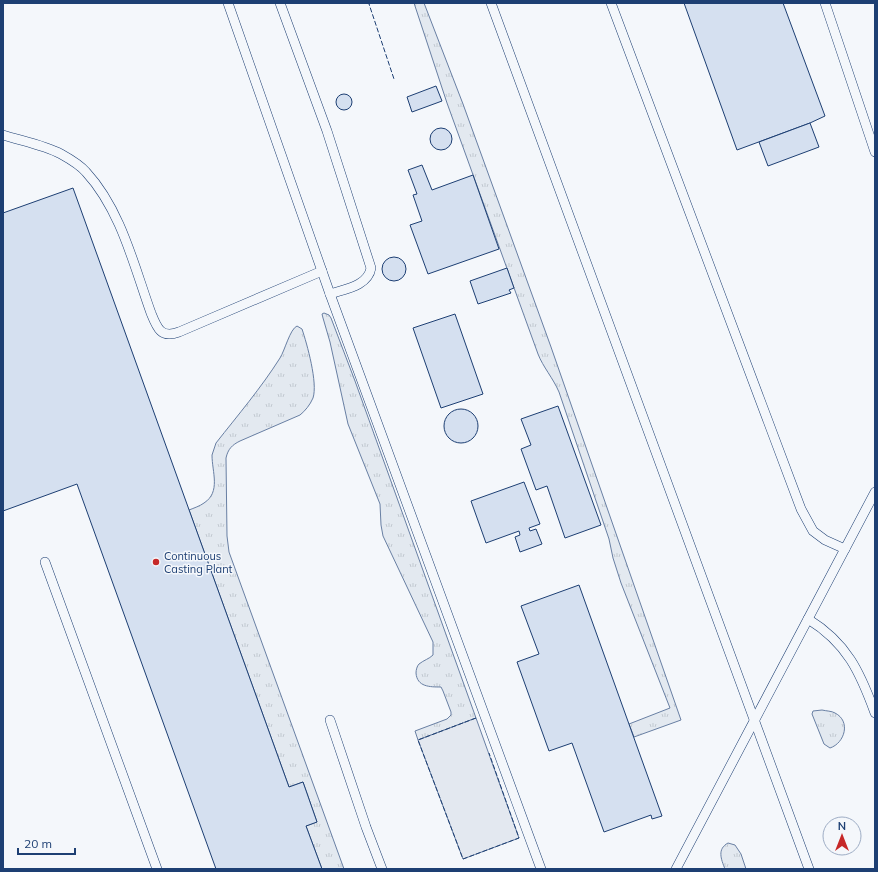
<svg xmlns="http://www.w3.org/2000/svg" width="878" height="872" font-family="Mulish,sans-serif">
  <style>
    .grass { fill: url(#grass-tufts); stroke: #687fa3 }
    .parking { fill: #e3e8f0; stroke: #687fa3 }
    .building { fill: #d5e0f0; stroke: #1d3f73 }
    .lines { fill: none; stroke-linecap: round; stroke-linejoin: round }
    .lane-casing { stroke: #1d3f73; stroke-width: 10 }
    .lane { stroke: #f4f7fb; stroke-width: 9 }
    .fence { stroke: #1d3f73; stroke-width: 1; stroke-dasharray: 5 2; stroke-linecap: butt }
    .poi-dot { fill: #c62828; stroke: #f4f7fb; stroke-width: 1.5 }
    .labels { text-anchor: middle; stroke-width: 3; stroke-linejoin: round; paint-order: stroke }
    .poi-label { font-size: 11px; fill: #1d3f73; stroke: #f4f7fb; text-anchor: start }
  </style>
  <defs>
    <pattern id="grass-tufts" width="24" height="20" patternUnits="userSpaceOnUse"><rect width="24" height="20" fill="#e3e9f0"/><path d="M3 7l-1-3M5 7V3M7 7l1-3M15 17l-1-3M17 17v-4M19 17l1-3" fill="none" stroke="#c2c9d1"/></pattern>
  </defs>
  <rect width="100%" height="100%" fill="#f4f7fb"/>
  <g class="grass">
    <path d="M414,3h10l39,101 88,243 130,373 -47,17 -5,-13 41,-16 -49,-125 -8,-25 -4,-19 -50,-147c-6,-14 -16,-25 -21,-38l-91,-251z"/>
    <path d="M324,313l5,2 2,3 24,63 121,337 -58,22 -3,-9 32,-12 4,-4v-3l-8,-21 -2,-4c-11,0 -24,0 -25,-14 0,-3 1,-7 3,-9 5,-4 10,-5 14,-9v-13l-50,-106 -2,-11 -1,-21 -32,-80 -18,-82 -7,-24 -1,-4z"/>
    <path d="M297,326l5,3c5,15 16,54 11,69 -3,7 -8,13 -13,17l-60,26c-8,4 -12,8 -14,17l1,78 2,16 115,317h-22l-16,-43 11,-4 -14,-40 -14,5 -100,-277c5,-2 11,-4 15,-7 17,-11 8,-31 8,-48 1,-4 3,-8 4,-12 22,-28 45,-55 64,-85 5,-8 10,-29 17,-32z"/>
    <path d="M822,710c4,1 10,1 13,3 16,8 10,30 -5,35l-6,-4 -12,-30 1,-3z"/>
    <path d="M728,843l7,2 6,9 5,15h-21c-4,-10 -8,-20 3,-26z"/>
  </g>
  <polygon class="parking" points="476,718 519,838 463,859 418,740"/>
  <g class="building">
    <polygon points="684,3 783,3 825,116 810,123 737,150"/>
    <polygon points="436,86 442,101 412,112 407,97"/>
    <circle cx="344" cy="102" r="8"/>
    <polygon points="810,123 819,147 768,166 759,142"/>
    <circle cx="441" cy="139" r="11"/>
    <polygon points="422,165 432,190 473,175 499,249 428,274 410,225 422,221 413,195 417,194 408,170"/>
    <polygon points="73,188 289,787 303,782 317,822 306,826 322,869 216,869 77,484 3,511 3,213"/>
    <circle cx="394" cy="269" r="12"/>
    <polygon points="507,268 514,288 509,290 511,293 478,304 470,281"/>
    <polygon points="455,314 483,394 441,408 413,328"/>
    <polygon points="558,406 601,525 565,538 547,486 536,490 521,449 531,445 521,419"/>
    <circle cx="461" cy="426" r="17"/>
    <polygon points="524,482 540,524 529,528 530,531 536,529 542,544 520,552 515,537 520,535 519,531 486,543 471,501"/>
    <polygon points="579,585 662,816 652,819 651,815 604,832 572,743 549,751 517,662 539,654 521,606"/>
  </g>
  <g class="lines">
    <defs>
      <g id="lane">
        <polyline points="228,3 330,294 541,869"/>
        <path d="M280,3l47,128 44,137c-3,18 -26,21 -41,26"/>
        <polyline points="491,3 809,869"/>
        <polyline points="611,3 801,509 813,531 825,540 845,549"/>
        <polyline points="825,3 875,152"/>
        <path d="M3,135c19,6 41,10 58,19 9,5 19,11 25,18 35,38 48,94 65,141 6,15 10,26 28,19l143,-61"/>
        <polyline points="45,562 157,869"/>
        <path d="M808,619c39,24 52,53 67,94"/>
        <polyline points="330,720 366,827 382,869"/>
        <polyline points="676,869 875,492"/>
      </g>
    </defs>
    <use href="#lane" class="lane-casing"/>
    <use href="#lane" class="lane"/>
    <g class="fence">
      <polyline points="372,3 369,4 394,79"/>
      <polyline points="476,718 418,740 463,859 519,838 489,753"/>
    </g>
  </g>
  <circle class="poi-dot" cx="156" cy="562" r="4"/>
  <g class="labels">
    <g class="poi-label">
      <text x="164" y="560">Continuous<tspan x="164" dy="13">Casting Plant</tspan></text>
    </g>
  </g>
  <rect width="878" height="872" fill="none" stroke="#1d3f73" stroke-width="8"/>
  <g transform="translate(842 836)"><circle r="19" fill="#f4f7fb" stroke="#9eadc5"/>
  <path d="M0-3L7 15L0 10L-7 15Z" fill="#c62828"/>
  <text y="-6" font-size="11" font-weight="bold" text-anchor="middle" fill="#1d3f73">N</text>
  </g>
  <path d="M18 848v6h57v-6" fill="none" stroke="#1d3f73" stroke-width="2"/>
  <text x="24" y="848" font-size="12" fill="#1d3f73" stroke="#f4f7fb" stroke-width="3" paint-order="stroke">20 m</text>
</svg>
